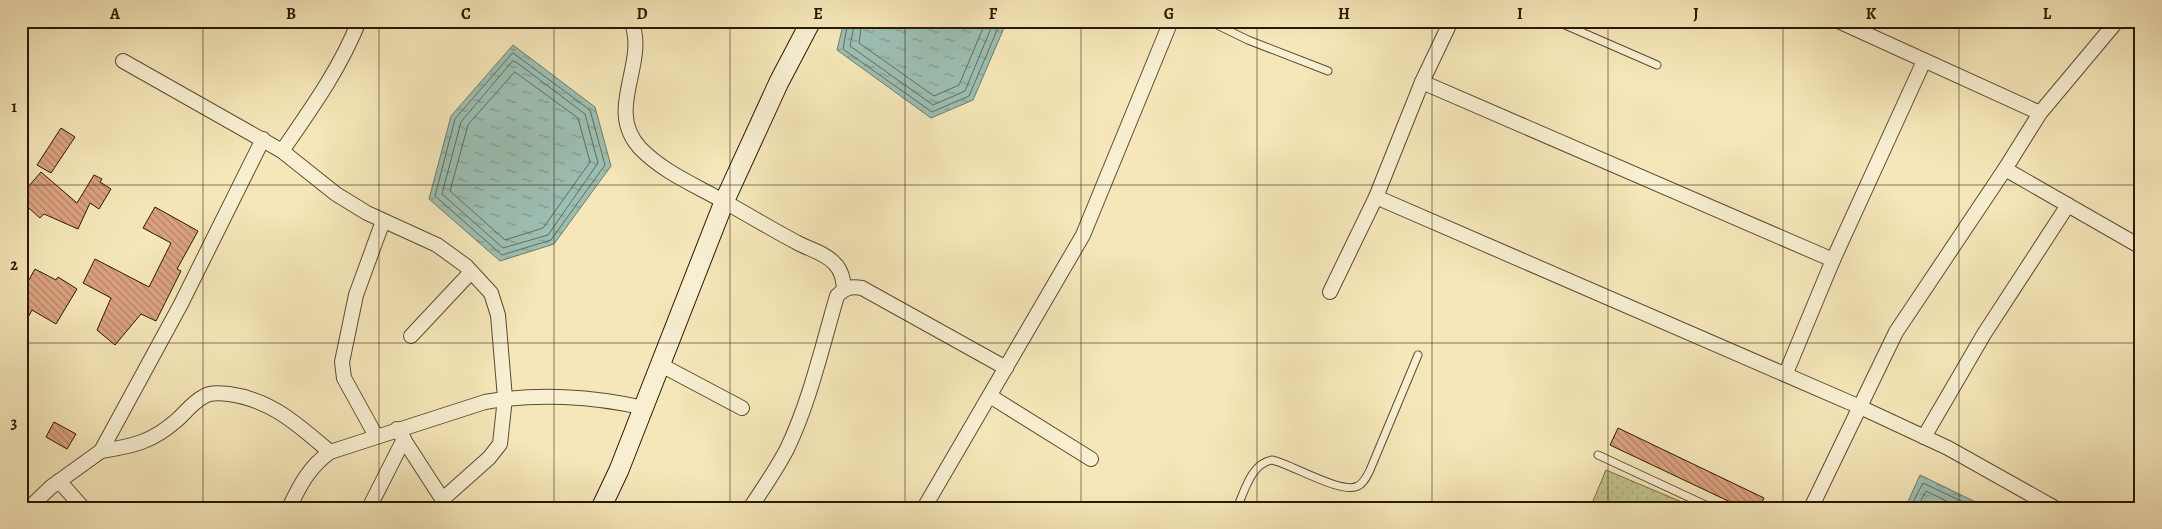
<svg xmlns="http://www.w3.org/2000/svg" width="2162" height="529" font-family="Alegreya,serif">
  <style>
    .grass { fill: url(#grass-dots); stroke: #766e46 }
    .water { fill: url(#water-ripples); stroke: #6e7d6c }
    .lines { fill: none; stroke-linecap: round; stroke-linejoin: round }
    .shore { stroke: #636c5a; stroke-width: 1 }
    .building { fill: url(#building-back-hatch); stroke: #2a1902 }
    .lane-casing { stroke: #5d4c30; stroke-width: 9 }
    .street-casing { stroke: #5d4c30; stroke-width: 16 }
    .secondary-casing { stroke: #2a1902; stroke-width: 21 }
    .lane { stroke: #f8efd2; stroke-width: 7 }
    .street { stroke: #f8efd2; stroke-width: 14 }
    .secondary { stroke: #f8efd2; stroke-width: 19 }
    .grid { fill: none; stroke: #2a1902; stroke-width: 1; stroke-opacity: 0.55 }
    .neatline { fill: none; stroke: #2a1902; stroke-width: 2 }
    .grid-label { font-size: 16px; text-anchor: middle; font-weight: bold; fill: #2a1902 }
  </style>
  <defs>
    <pattern id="grass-dots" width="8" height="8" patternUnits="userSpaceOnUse" patternTransform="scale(1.25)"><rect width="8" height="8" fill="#c2c38a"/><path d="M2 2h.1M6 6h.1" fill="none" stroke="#a7a775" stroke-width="1.8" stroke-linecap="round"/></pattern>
    <pattern id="water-ripples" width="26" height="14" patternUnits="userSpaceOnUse" patternTransform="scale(1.25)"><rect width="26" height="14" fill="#9cbfb3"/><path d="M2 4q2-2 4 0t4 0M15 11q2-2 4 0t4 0" fill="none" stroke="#7f9a8f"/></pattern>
    <pattern id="building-back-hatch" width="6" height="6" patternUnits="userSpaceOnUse" patternTransform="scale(1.25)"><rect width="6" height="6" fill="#dca280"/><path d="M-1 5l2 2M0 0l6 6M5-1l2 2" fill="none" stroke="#b38367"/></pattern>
  </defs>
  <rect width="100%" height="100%" fill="#f5e7b9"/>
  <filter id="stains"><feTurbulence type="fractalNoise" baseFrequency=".004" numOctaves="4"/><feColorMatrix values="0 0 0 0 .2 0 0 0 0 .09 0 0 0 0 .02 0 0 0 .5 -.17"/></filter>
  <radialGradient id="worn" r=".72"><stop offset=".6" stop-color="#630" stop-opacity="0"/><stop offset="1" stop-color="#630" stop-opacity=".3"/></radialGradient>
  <polygon class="grass" points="1606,470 1696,508 1590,508"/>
  <g class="water">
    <polygon points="844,21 1007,21 973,100 931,118 837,50"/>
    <polygon points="513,45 595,107 611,166 554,244 500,261 429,199 451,116"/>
    <polygon points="1920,475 1988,508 1905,508"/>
  </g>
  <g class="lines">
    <g class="shore">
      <polyline points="848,21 843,49 932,112 969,96 1001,21"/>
      <polyline points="855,21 850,46 933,105 965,91 994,21"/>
      <polyline points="862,21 859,43 934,96 959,85 986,21"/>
      <polygon points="513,53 590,110 605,165 551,240 502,255 435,196 455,119"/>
      <polygon points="513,61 516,62 585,114 598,163 548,235 503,248 442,194 461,122"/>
      <polygon points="515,72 578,118 590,162 543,228 505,240 450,191 468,125"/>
      <polyline points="1910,508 1923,483 1976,508"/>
      <polyline points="1917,508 1926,491 1961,508"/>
    </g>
  </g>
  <g class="building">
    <polygon points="61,128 75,137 51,173 37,165"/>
    <polygon points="41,172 77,203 94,175 102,179 100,182 111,189 99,209 90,203 78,229 44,214 40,218 21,201 21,195"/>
    <polygon points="155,207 198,231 177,269 181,271 156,321 141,314 115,345 97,330 111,298 83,283 95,259 149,287 171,243 143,228"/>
    <polygon points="35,269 56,280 58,277 77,289 56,324 32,310 21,330 21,294"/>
    <polygon points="54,422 76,434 67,449 46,437"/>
    <polygon points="1618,428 1764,498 1759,508 1743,508 1610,445"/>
  </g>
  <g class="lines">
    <defs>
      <g id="lane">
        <polyline points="1209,21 1248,40 1328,71"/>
        <polyline points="1556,21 1657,65"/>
        <polyline points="1598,455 1712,508"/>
        <path d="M1237,508c8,-18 14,-44 35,-48 19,4 70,35 86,26 6,-3 9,-10 12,-16l48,-115"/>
      </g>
      <g id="street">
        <path d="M631,21c18,42 -27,88 9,127 23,24 55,37 83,53 24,13 48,28 73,41 12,7 30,11 39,22 7,7 8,16 9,24"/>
        <polyline points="1838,21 2040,113"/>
        <polyline points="123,61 282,151 336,194 367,213 437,245 466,266 491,293 498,315 505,398 500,444 489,458 444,498"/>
        <polyline points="1422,82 1833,260"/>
        <path d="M282,151c29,-42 58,-82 77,-130"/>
        <polyline points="2005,169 2141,247"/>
        <polyline points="1376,197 1860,407 1948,448 2055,508"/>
        <polyline points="1330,292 1376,197 1422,82 1451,21"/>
        <polyline points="411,336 471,272"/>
        <polyline points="661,365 742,408"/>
        <polyline points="1786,373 1833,260 1924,61"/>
        <polyline points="990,396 1091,459"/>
        <polyline points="397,429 448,508"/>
        <polyline points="376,436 344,378 342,362 356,295 383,221"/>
        <polyline points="1924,437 1984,334 2068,205"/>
        <path d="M101,451c33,-5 51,-9 76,-31 8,-7 16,-18 26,-23 7,-5 17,-4 26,-3 43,6 69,31 101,58"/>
        <polyline points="59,481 83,508"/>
        <polyline points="29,508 51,487 101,451 181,304 263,139"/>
        <path d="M289,508c11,-23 20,-41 41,-56l155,-50c51,-9 108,-6 159,6"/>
        <polyline points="369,508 404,439"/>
        <path d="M750,508c13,-19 26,-38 37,-59 23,-48 35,-102 50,-153 8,-8 13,-10 25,-8l144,80"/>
        <polyline points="924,508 1083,235 1171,21"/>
        <polyline points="1811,508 1896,332 2005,169 2040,113 2117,21"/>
      </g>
      <polyline id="secondary" points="601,508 619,470 724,202 779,82 811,21"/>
    </defs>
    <use href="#lane" class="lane-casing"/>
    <use href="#street" class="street-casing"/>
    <use href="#secondary" class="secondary-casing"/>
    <use href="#lane" class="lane"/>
    <use href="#street" class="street"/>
    <use href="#secondary" class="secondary"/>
  </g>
  <path class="grid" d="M203,21v487M379,21v487M554,21v487M730,21v487M905,21v487M1081,21v487M1257,21v487M1432,21v487M1608,21v487M1783,21v487M1959,21v487M21,185h2120M21,343h2120"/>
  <rect width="2162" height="529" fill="none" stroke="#f5e7b9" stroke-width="55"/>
  <rect x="28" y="28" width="2106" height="474" class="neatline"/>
  <g class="grid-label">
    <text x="115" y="19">A</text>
    <text x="291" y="19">B</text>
    <text x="466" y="19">C</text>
    <text x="642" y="19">D</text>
    <text x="818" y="19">E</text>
    <text x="993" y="19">F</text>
    <text x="1169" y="19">G</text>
    <text x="1344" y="19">H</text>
    <text x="1520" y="19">I</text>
    <text x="1696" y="19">J</text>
    <text x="1871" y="19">K</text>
    <text x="2047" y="19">L</text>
    <text x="14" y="112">1</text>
    <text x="14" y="270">2</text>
    <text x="14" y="428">3</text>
  </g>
  <rect width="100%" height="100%" filter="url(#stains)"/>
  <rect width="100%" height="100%" fill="url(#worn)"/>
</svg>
